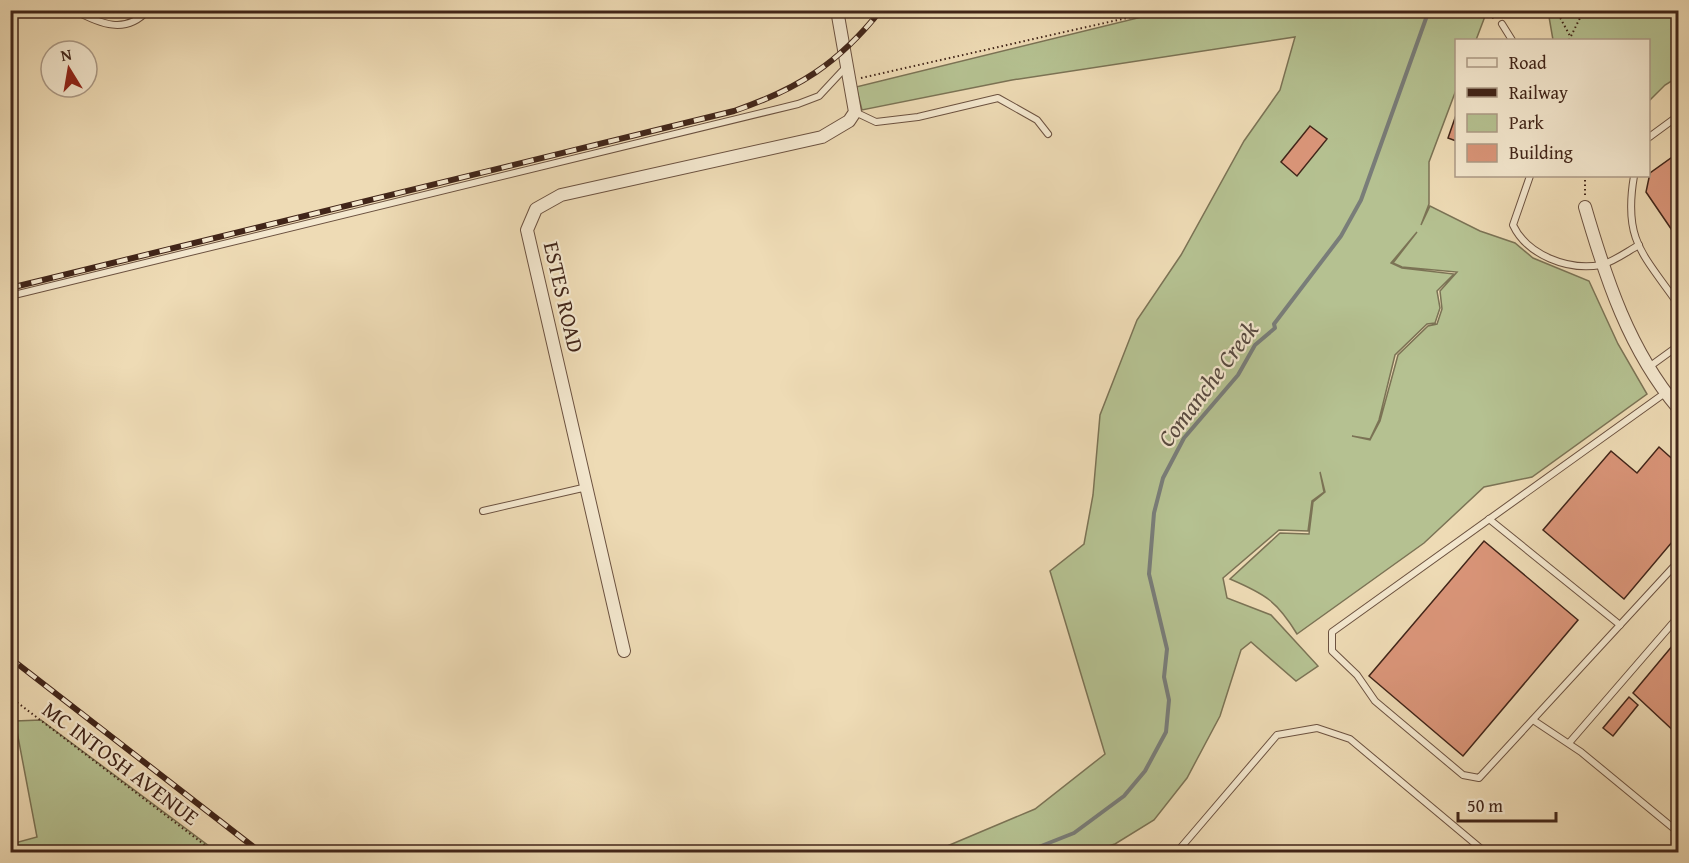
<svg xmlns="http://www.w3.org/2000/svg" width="1689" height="863" font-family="'Gentium Book Plus',serif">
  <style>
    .green { fill: #b5c191; stroke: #7b7355; stroke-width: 1.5; fill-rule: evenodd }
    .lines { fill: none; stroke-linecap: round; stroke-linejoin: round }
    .stream { stroke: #797d79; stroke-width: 4 }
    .building { fill: #da9579; stroke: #412519; stroke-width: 1.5 }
    .lane-casing { stroke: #6c5240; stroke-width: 8 }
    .street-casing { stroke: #6c5240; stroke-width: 14 }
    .path { stroke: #412519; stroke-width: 2; stroke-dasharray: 1.5 3; stroke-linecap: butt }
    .lane { stroke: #f4e8cf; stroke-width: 6 }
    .street { stroke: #f4e8cf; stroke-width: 12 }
    .rail-casing { stroke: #412519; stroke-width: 6 }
    .rail { stroke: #f4e8cf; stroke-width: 4; stroke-dasharray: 11; stroke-linecap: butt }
    .labels { text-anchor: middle; stroke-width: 4.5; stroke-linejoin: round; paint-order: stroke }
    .street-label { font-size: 22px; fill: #412519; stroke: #f4e8cf }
    .water-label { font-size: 24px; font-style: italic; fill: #584a41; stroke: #f4e8cf }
  </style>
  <rect width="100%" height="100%" fill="#eedbb5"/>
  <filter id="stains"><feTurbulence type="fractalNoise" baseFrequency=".00333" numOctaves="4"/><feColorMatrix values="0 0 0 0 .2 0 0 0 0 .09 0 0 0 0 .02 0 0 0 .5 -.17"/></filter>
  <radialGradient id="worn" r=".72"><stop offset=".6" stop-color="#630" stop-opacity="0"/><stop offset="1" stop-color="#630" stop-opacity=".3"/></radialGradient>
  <g class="green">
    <path d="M1166,11h321l-11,29h-20v50l-27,72v42l-8,21 9,-19 50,25 35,12 18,15 56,23 29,63 29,50 -115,83 -48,10 -60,56 -127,91c-20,-33 -32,-40 -67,-55l50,-46 29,1 4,-32 12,-10 -5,-20 4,20 -12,9 -4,30 -29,-1 -56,48 4,20 44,17 47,51 -22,15 -45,-39 -10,8 -21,66 -33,62 -33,42 -39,24 -26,8h-156l102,-43 70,-55 -55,-183 34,-27 9,-49 7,-80 37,-95 44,-65 63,-114 36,-51 15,-53 -283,43 -150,30 -6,-23zM1417,232l-24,31 9,4 55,5 -17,19 2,18 -5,15 -9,2 -30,29 -18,66 -10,19 -18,-4 18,3 9,-19 16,-65 32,-31 8,-1 5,-15 -3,-17 17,-17 -52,-6 -11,-5z"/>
    <polygon points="1548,11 1678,11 1678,77 1665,85 1649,101 1648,40 1553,40"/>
    <polygon points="41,720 217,852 11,852 11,844 37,837 15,721"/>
  </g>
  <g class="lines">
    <polyline class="stream" points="1026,852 1074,833 1124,796 1145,771 1166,732 1169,700 1164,677 1167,649 1149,574 1154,513 1163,478 1184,438 1238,375 1255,345 1275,328 1274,324 1341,236 1361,200 1429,10"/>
  </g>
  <g class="building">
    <polygon points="1456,115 1456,141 1448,138"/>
    <polygon points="1310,126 1327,139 1297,176 1281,162"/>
    <polygon points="1678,153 1678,239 1646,192 1650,173"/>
    <polygon points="1659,447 1678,464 1678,535 1624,599 1543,530 1611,451 1637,473"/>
    <polygon points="1484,541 1578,620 1463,756 1369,676"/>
    <polygon points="1678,639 1678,735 1633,693"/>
    <polygon points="1629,697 1638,705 1613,736 1603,728"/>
  </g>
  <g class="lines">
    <defs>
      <g id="lane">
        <path d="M74,10c26,14 52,25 74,0"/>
        <polyline points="1502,24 1512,40"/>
        <polyline points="855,112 876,122 918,117 998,98 1037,120 1048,134"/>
        <polyline points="1648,138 1678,116"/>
        <path d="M1530,176l-17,49c14,30 55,46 88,40 12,-3 27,-14 38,-20"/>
        <path d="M1634,176c-11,64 9,78 44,128"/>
        <polyline points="10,296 798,104 819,96 846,67"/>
        <polyline points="1649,367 1678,346"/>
        <polyline points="1665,393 1332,632 1332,651 1357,675 1375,701 1463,775 1479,778 1678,562"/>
        <polyline points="483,511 587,487"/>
        <polyline points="1489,519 1620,625"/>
        <polyline points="1533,720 1581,752 1678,832"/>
        <polyline points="1569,743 1678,617"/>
        <polyline points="1177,852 1277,735 1317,728 1350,739 1485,852"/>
      </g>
      <g id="street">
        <path d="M1585,207c21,72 44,143 93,201"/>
        <polyline points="624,651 527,230 536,209 561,195 822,137 849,121 855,112 837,10"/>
      </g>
    </defs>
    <use href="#lane" class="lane-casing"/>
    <use href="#street" class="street-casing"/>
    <g class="path">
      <polyline points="1481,10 1495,19"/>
      <polyline points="1556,10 1570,36"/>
      <polyline points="1569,40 1584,10"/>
      <polyline points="861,78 1162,10"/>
      <polyline points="1585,195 1585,176"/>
      <polyline points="10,697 214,852"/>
    </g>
    <use href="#lane" class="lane"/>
    <use href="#street" class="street"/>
    <defs>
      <g id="rail">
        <path d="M10,288l724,-177c64,-22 104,-47 147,-101"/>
        <polyline points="10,658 260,852"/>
      </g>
    </defs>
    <use href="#rail" class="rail-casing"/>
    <use href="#rail" class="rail"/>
  </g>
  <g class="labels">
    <g class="street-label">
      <text transform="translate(564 297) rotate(77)" y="8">ESTES ROAD</text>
      <text transform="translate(121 763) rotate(37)" y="8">MC INTOSH AVENUE</text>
    </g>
    <g class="water-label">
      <text transform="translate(1208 384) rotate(-53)" y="8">Comanche Creek</text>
    </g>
  </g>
  <rect width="1689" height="863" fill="none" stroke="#eedbb5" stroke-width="36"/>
  <rect x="12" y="12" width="1665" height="839" fill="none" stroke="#412519" stroke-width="3"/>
  <rect x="18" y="18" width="1653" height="827" fill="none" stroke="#412519" stroke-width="1.5"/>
  <rect x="1455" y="39" width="195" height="138" fill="#f4e8cf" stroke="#ac9a86" stroke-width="1.5"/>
  <rect x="1467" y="58" width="30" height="9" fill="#f4e8cf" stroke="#ac9a86" stroke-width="1.5"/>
  <text x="1509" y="69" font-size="18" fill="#412519">Road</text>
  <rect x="1467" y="88" width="30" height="9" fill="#412519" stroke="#ac9a86" stroke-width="1.5"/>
  <text x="1509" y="99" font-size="18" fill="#412519">Railway</text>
  <rect x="1467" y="114" width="30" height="18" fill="#b5c191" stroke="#ac9a86" stroke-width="1.5"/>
  <text x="1509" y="129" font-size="18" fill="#412519">Park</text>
  <rect x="1467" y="144" width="30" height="18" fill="#da9579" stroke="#ac9a86" stroke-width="1.5"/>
  <text x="1509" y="159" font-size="18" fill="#412519">Building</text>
  <g transform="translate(69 69) rotate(349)"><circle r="28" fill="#f4e8cf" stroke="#ac9a86" stroke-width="1.5"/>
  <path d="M0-4.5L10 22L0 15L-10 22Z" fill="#8f2418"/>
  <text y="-9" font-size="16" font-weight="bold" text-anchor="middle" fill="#412519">N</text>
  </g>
  <path d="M1458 812v9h98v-9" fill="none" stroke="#412519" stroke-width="3"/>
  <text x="1467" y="812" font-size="18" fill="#412519" stroke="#f4e8cf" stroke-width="4.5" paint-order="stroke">50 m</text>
  <rect width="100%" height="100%" filter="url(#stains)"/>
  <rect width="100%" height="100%" fill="url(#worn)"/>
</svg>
